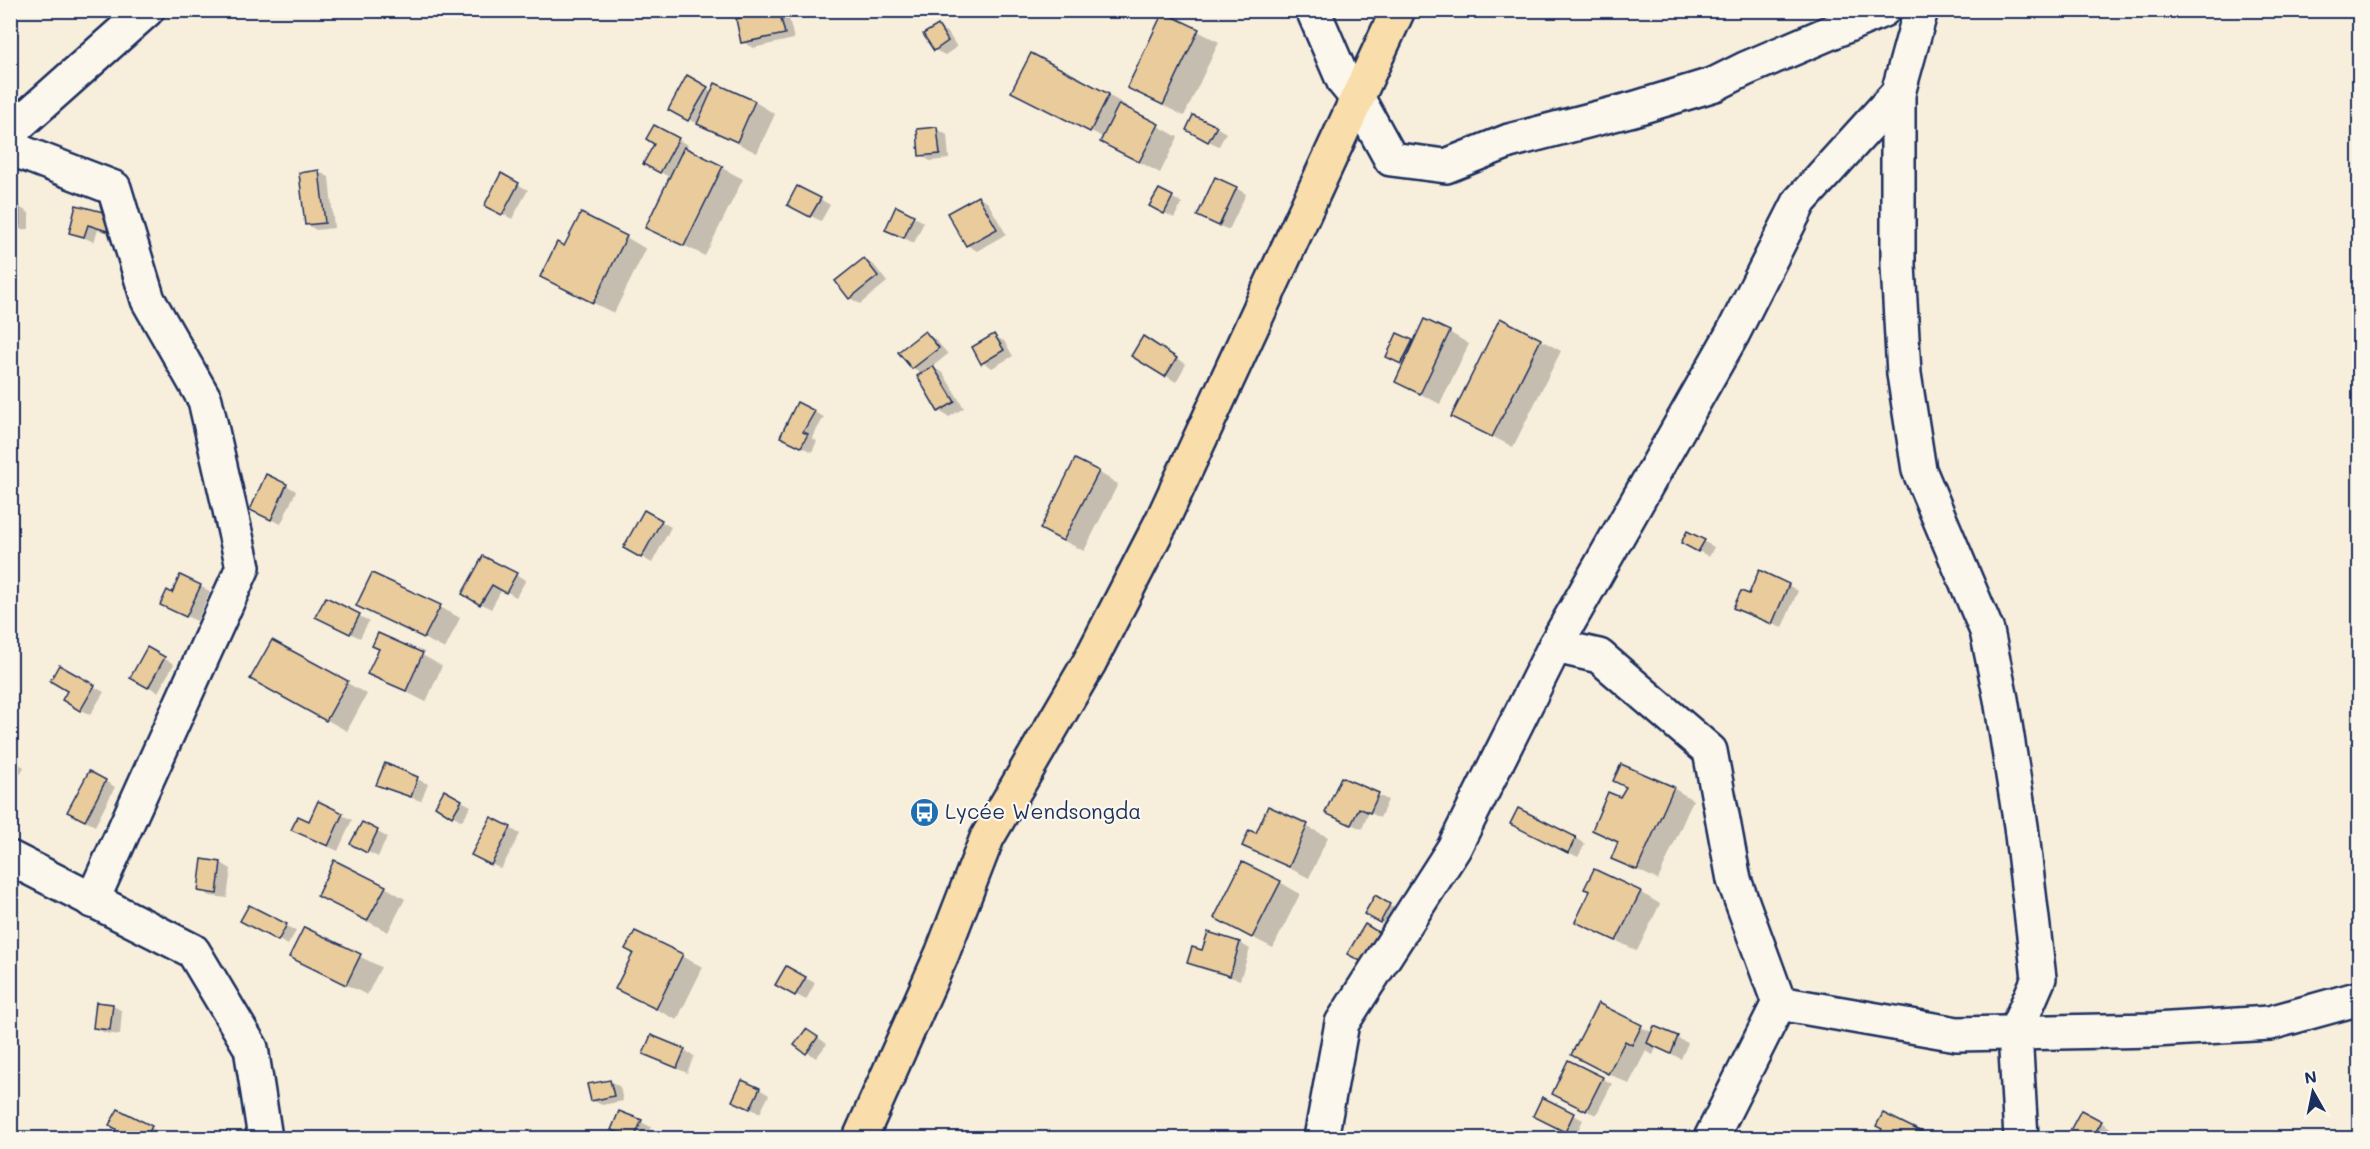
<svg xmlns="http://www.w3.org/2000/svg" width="2370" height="1149" font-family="Mali,sans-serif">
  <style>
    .shadow { fill: #0003 }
    .building { fill: #e9cb9c; stroke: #1b2f5e; stroke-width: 1.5 }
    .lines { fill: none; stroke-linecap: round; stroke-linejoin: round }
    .street-casing { stroke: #1b2f5e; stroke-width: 38 }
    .primary-casing { stroke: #1b2f5e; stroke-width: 38 }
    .street { stroke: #fbf7ec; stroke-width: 33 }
    .primary { stroke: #f9ddab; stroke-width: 33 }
    .labels { text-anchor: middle; stroke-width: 4.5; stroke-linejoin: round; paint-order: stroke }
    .poi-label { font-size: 21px; fill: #1b2f5e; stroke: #fbf7ec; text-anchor: start }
  </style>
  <rect width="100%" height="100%" fill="#f7eedc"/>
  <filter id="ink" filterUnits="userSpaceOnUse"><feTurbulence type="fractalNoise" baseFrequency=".0167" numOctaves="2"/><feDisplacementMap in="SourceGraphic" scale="12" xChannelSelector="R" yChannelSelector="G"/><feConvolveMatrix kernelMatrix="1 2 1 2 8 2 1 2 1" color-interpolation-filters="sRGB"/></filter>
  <g filter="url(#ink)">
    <g class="shadow">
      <polygon points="760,10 787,10 794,39 753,48 743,42 760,15"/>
      <polygon points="1164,14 1219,42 1184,116 1129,88"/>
      <polygon points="938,27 948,33 957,47 945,55 935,50"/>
      <polygon points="688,77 713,92 716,85 755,102 775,114 757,153 670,110"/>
      <polygon points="1108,95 1129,107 1127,109 1178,137 1160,173 1102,142 1103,138 1097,134 1031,101"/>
      <polygon points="654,127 688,145 686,149 743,179 705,256 647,227 671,178 645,164 656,143"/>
      <polygon points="1216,127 1226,133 1219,146 1197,136"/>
      <polygon points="937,129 947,135 949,159 930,161 921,155"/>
      <polygon points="319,172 329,177 334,228 316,230 306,224"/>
      <polygon points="501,175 528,190 512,219 486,205"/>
      <polygon points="1236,188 1246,194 1229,230 1208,221"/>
      <polygon points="1160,191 1182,203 1174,218 1161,211"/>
      <polygon points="978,197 988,203 1006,234 977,251 967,245"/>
      <polygon points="820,199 830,205 821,221 799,210"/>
      <polygon points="10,207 19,207 29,213 29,229 10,230"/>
      <polygon points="77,207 111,216 117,235 98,230 94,242 71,232"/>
      <polygon points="897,208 924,222 914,243 887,230"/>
      <polygon points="626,237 646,249 614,313 562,288 565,248"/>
      <polygon points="865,260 874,265 887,282 860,304 850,298"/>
      <polygon points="1449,332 1469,344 1440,404 1397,382 1405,365 1398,362 1398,335 1415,343"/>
      <polygon points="925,333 935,339 948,354 932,367 943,373 964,408 949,417 939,411 923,374 913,368 900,352"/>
      <polygon points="994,336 1004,341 1013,356 992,368 982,362"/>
      <polygon points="1541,340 1561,351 1513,447 1453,416"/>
      <polygon points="1153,344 1186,364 1176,382 1133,355"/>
      <polygon points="814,412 824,417 812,438 817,441 812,452 792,442"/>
      <polygon points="1098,472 1118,484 1084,551 1062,540"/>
      <polygon points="286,485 296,491 281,524 261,515"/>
      <polygon points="644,512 671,527 652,563 625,548"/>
      <polygon points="1688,533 1714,547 1709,557 1683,542"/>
      <polygon points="484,558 526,580 516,597 502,589 491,609 464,594"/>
      <polygon points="1788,585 1798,591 1782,628 1745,613 1749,596"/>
      <polygon points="200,586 210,592 197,621 172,610 173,595"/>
      <polygon points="326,599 369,621 360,638 327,622"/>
      <polygon points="358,605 440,607 460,618 445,649"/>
      <polygon points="148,649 174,664 158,692 132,677"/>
      <polygon points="422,655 442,666 426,702 369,673"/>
      <polygon points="59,667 104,692 90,715 64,700 69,691"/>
      <polygon points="347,683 367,694 347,731 272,690"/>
      <polygon points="10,759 24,767 10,792"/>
      <polygon points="386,765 428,784 421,801 388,790 378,785"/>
      <polygon points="105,781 115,787 95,826 79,818"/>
      <polygon points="1673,788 1693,800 1658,880 1613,858 1619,844 1594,830 1621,799"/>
      <polygon points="444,792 471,806 462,821 437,806"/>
      <polygon points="1378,795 1388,800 1380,818 1369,812 1362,829 1337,818"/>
      <polygon points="319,803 352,820 338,851 303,835"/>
      <polygon points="1269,808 1328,837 1309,878 1243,845 1257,835"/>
      <polygon points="362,824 387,837 378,857 362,849"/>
      <polygon points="510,828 520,834 501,869 483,860"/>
      <polygon points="1522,829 1575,838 1585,844 1578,857"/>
      <polygon points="203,861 221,863 231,869 227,898 210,896 200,890"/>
      <polygon points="1280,882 1300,894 1273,948 1236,929"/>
      <polygon points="385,887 405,899 388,932 318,895"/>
      <polygon points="1640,892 1660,904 1637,951 1577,921"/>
      <polygon points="1375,898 1399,911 1391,927 1366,914"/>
      <polygon points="10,904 19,909 16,923 10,922"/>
      <polygon points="250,907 296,931 288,945 252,926"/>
      <polygon points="304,929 381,967 367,995 291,957"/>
      <polygon points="635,933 703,967 677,1020 617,989 634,954"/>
      <polygon points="1209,934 1240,943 1250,949 1240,980 1199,968 1189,962 1203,952"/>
      <polygon points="787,968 815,983 806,1000 787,990"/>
      <polygon points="112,1005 122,1011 120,1035 105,1033 95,1028"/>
      <polygon points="1599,1005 1653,1033 1655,1028 1688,1043 1681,1059 1657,1046 1653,1055 1646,1051 1629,1084 1594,1066"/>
      <polygon points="816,1036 827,1044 816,1058 807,1052"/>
      <polygon points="684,1050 694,1056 687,1073 645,1054"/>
      <polygon points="1602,1078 1612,1084 1596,1115 1563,1100"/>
      <polygon points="610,1081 620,1087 623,1101 602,1105 592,1100"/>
      <polygon points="759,1089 769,1095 760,1113 744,1106"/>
      <polygon points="1543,1099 1583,1120 1575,1137 1545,1121"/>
      <polygon points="119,1111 161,1133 160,1136 165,1138 113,1138 118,1129"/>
      <polygon points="2082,1112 2111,1128 2105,1138 2068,1138"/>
      <polygon points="1884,1115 1923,1135 1930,1138 1879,1138 1884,1129"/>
      <polygon points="641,1122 651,1127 646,1138 631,1138 613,1130"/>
    </g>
    <g class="building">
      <polygon points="758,10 779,10 785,34 741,43 736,19 759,14"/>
      <polygon points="1163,12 1199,29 1163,105 1127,88"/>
      <polygon points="938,25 948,41 934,51 923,34"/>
      <polygon points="1031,53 1109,94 1090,132 1011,92"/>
      <polygon points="687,75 708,87 688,121 668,110"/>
      <polygon points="715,83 755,101 737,142 697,124"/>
      <polygon points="1119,104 1159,124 1139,162 1100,142"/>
      <polygon points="1193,115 1217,126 1208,142 1186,130"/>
      <polygon points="654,125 679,138 660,173 643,164 654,144 646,139"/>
      <polygon points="937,127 940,154 919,156 917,129"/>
      <polygon points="684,147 723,166 684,246 645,228"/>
      <polygon points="319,170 325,223 305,225 299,173"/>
      <polygon points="501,173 519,183 502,215 484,206"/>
      <polygon points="1215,177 1237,187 1219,226 1197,216"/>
      <polygon points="797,186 821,198 810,217 787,205"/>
      <polygon points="1159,189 1173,196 1164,214 1149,206"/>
      <polygon points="978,196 997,229 966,246 947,213"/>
      <polygon points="76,205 111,214 107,231 88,225 84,237 69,233"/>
      <rect x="10" y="206" width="9" height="19"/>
      <polygon points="896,206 914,215 904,238 885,230"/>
      <polygon points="581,213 627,236 593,303 540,277 557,242 564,246"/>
      <polygon points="864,258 878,276 849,299 835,281"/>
      <polygon points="1500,318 1541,339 1492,437 1451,417"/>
      <polygon points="1424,319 1450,331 1420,394 1395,382"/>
      <polygon points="925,331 939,348 912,369 898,352"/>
      <polygon points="1397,333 1413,340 1401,364 1386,357"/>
      <polygon points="994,334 1004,350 981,364 972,347"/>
      <polygon points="1143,336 1177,358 1165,377 1131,356"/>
      <polygon points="933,366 955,402 938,412 917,376"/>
      <polygon points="797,402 815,411 803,432 808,434 801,447 780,437"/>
      <polygon points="1075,459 1099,471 1063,541 1040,529"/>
      <polygon points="266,474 287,484 271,520 250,510"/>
      <polygon points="644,510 662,520 641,558 623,548"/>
      <polygon points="1687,531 1705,540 1698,552 1681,543"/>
      <polygon points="483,556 517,573 506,593 492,585 480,605 462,594"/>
      <polygon points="1759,570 1789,584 1772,624 1733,608 1741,591 1749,594"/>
      <polygon points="372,573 441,605 424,638 356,606"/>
      <polygon points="180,575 201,585 186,617 160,605 167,590 172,593"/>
      <polygon points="326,597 360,614 350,634 315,617"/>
      <polygon points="378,633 423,653 406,691 367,674 379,649 372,646"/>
      <polygon points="272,640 348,681 326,721 250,679"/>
      <polygon points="147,647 165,657 148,688 130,678"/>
      <polygon points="59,665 95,685 80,711 62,700 67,691 50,681"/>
      <polygon points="385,763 418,777 411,797 376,785"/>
      <polygon points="1621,764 1674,787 1637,870 1611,859 1618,842 1592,830 1608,792 1620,797 1626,787 1613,781"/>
      <polygon points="89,771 106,780 85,821 67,812"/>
      <polygon points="1341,777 1379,793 1370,813 1359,808 1351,825 1325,813"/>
      <polygon points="444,790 462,800 452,817 435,806"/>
      <polygon points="318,801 343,813 328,846 291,830 298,816 309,821"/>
      <polygon points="1268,806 1308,824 1289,867 1242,846 1249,830 1256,833"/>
      <polygon points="1518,808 1576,837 1568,853 1510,824"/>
      <polygon points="491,817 511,827 491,865 471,855"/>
      <polygon points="362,822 378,830 367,853 350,844"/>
      <polygon points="202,859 221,862 217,894 198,891"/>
      <polygon points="334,860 386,886 367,921 317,896"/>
      <polygon points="1242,862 1281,881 1252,938 1214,918"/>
      <polygon points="1594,869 1641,891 1616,941 1575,922 1590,891 1584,889"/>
      <polygon points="1375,895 1390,904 1380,923 1364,914"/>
      <polygon points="249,905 287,924 278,941 240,921"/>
      <polygon points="1365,924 1383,935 1366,964 1347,954"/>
      <polygon points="304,927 361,954 346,985 289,957"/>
      <polygon points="635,931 683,954 656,1009 615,989 633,953 625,949"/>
      <polygon points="1208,932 1240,942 1230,976 1187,963 1192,947 1202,950"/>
      <polygon points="786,966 806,977 795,996 775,985"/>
      <polygon points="96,1002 113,1004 110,1030 93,1028"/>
      <polygon points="1598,1003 1642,1025 1632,1045 1625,1041 1608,1074 1571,1055"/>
      <polygon points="1654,1026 1678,1036 1671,1054 1647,1043"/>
      <polygon points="806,1029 818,1037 806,1054 794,1045"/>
      <polygon points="651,1035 685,1049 677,1068 643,1054"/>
      <polygon points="1568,1060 1603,1077 1586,1111 1552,1094"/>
      <polygon points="610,1080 614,1096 591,1101 587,1084"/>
      <polygon points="742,1080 760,1088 750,1109 732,1101"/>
      <polygon points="1542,1097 1574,1113 1565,1132 1533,1116"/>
      <polygon points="118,1109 152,1126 146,1138 111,1138 116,1129 109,1125"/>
      <polygon points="2081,1110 2102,1121 2092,1138 2066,1138"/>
      <polygon points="619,1111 642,1120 634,1138 611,1130"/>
      <polygon points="1883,1113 1924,1133 1921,1138 1877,1138 1882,1129 1876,1126"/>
    </g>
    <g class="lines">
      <defs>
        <g id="street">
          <polyline points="1313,10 1344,82 1358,99 1391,159 1446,166 1509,141 1633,109 1715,84 1745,69 1883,10"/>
          <polyline points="1898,93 1898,265 1904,374 1919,470 1987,631 2001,699 2021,826 2039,978 2015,1033 2021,1138"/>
          <polyline points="10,132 147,10"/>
          <polyline points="10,148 114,188 148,300 205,400 243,567 92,901"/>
          <polyline points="1555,646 1599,656 1710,751 1734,880 1779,1003 1957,1034 2155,1030 2270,1023 2360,998"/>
          <polyline points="10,858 193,951 251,1048 265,1138"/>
          <polyline points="1321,1138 1342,1023 1454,848 1555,646 1733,333 1800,201 1898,93 1921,10"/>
          <polyline points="1711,1138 1779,1003"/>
        </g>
        <polyline id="primary" points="860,1138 942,954 987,838 1089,663 1162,521 1398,10"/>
      </defs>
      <use href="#street" class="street-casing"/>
      <use href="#primary" class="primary-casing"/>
      <use href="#street" class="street"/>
      <use href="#primary" class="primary"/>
    </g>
  </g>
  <defs>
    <symbol id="bus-disc" viewBox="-11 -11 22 22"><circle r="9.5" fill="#1f6fb2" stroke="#fbf7ec"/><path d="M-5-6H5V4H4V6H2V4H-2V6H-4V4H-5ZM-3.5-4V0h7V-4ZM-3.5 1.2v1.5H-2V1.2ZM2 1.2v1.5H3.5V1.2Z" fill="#fff"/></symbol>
  </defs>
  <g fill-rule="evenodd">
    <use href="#bus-disc" x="908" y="796" width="33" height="33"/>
  </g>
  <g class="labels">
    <g class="poi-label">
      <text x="945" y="819">Lycée Wendsongda</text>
    </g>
  </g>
  <rect width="2370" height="1149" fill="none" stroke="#fbf7ec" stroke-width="36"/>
  <rect x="18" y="18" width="2334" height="1113" fill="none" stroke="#1b2f5e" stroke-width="2" filter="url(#ink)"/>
  <g transform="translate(2313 1092) rotate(351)" stroke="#fbf7ec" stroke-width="4.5" paint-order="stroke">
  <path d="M0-4.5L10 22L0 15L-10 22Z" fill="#1b2f5e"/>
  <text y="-9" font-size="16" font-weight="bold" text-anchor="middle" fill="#1b2f5e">N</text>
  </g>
</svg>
